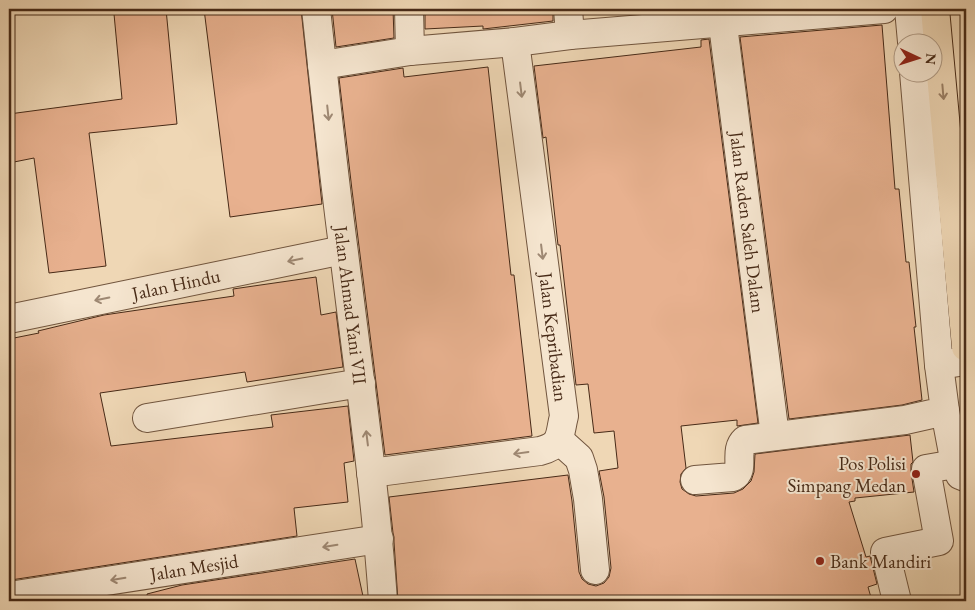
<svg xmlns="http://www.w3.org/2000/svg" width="975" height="610" font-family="'EB Garamond',serif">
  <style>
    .building { fill: #e8b18f; stroke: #472a17 }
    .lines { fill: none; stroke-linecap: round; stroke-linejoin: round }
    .minor-casing { stroke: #71553e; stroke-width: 30 }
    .major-casing { stroke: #472a17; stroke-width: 30 }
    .minor { stroke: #f5e5cf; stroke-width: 28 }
    .major { stroke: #efd7b5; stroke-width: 28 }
    .oneway { stroke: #9e8873 }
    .oneway2 { stroke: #9b8066 }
    .poi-dot { fill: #8f2418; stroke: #f5e5cf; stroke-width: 2 }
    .labels { text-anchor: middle; stroke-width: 4; stroke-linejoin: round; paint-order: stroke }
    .street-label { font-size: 19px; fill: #472a17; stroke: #f5e5cf }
    .poi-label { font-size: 19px; fill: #472a17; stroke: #f5e5cf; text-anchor: end }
  </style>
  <rect width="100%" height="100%" fill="#efd7b5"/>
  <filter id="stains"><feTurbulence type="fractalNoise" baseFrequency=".004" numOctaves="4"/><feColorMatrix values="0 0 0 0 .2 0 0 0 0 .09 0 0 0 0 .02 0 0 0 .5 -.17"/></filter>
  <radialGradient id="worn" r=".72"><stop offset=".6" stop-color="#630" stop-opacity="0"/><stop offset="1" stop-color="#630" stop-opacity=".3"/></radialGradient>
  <g class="building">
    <polygon points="166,9 177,124 89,133 106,266 49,273 34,158 9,163 9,114 122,99 114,14"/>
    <polygon points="204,9 301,9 322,204 230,217"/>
    <polygon points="332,9 393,9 394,38 336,47"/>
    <polygon points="425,9 553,9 553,21 483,29 483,26 425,29"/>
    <polygon points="882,25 895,189 899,189 906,262 909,262 916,327 914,327 922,400 902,405 789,419 740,37"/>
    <polygon points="709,39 758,423 737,426 737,420 681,426 686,468 681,474 680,482 682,489 689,494 696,496 734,493 743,489 751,481 754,472 755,454 910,435 913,462 911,464 911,472 914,492 855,498 855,501 849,502 866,557 870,556 877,584 868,587 872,601 398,601 394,542 394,537 393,533 389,497 568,475 572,501 579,572 582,579 588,584 596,586 604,583 609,577 611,568 604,497 599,471 618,468 614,431 594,433 588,384 576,385 560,245 558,245 546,137 543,138 534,66 701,47 701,40"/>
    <polygon points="488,67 511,275 514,275 532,436 385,455 352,190 339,78 403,68 404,77"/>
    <polygon points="316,277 321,315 336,312 343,367 247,382 245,372 100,393 111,446 273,427 271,415 348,406 354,461 344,463 348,502 294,508 297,536 11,580 9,555 9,339 39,333 38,331 104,315 234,296 233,289"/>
    <polygon points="355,559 364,601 148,601 147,594 182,585"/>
  </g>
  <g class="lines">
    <defs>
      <g id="minor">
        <path d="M316,9c9,81 17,162 28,244 14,116 31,231 39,348"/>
        <polyline points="409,9 410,51"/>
        <polyline points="568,9 570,35"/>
        <polyline points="721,9 775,436"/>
        <polyline points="909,9 912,42"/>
        <polyline points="322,65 410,51 515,42 570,35 884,9"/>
        <polyline points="9,319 343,250"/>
        <polyline points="939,365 966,361"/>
        <polyline points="945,411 955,464 960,475 965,477"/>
        <polyline points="147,418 361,383"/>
        <polyline points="559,440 579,458 583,470 588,499 595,570"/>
        <path d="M371,473l169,-22c23,-6 19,-16 24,-35l-49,-374"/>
        <path d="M695,480l38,-3c13,-7 0,-26 12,-37l160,-20 40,-9 -6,-46 -25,-293"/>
        <polyline points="9,596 379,539"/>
        <polyline points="897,601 885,552 939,541 926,469 955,464"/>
      </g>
      <polyline id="major" points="935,9 966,347"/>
    </defs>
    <use href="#minor" class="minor-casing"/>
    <use href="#major" class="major-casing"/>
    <use href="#minor" class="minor"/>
    <use href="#major" class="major"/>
  </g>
  <defs><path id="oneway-shaft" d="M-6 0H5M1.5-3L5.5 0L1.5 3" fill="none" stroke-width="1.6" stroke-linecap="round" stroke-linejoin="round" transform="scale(1.25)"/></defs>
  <g class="oneway">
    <use href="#oneway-shaft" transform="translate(521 90) rotate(83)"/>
    <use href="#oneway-shaft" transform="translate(328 113) rotate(84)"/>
    <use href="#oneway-shaft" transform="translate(542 252) rotate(83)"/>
    <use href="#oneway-shaft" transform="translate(295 260) rotate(169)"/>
    <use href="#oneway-shaft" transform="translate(102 299) rotate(168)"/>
    <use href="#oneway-shaft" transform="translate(367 438) rotate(-97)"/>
    <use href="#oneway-shaft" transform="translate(521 453) rotate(172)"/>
    <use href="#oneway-shaft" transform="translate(330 546) rotate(171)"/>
    <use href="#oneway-shaft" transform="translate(118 579) rotate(171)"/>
  </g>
  <use class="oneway2" href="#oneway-shaft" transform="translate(943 92) rotate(85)"/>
  <g class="poi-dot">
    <circle cx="916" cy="474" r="5"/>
    <circle cx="820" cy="561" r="5"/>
  </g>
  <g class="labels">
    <g class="street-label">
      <text transform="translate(748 222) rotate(83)" y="7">Jalan Raden Saleh Dalam</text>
      <text transform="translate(176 284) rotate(-12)" y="7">Jalan Hindu</text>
      <text transform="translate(351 305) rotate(83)" y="7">Jalan Ahmad Yani VII</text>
      <text transform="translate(554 337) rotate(83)" y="7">Jalan Kepribadian</text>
      <text transform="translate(194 567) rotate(-9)" y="7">Jalan Mesjid</text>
    </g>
    <g class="poi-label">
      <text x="906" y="470">Pos Polisi<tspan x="906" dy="22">Simpang Medan</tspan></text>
      <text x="830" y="568" text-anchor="start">Bank Mandiri</text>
    </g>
  </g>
  <rect width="975" height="610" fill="none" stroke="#efd7b5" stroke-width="30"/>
  <rect x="10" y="10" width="955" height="590" fill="none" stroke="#472a17" stroke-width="2.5"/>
  <rect x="15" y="15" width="945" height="580" fill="none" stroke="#472a17"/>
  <g transform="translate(918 58) rotate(94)"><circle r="24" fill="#f5e5cf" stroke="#af9a85"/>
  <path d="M0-4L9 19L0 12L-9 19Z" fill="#8f2418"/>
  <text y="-8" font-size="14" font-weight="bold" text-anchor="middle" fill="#472a17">N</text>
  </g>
  <rect width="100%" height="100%" filter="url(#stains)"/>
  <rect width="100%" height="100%" fill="url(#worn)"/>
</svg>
